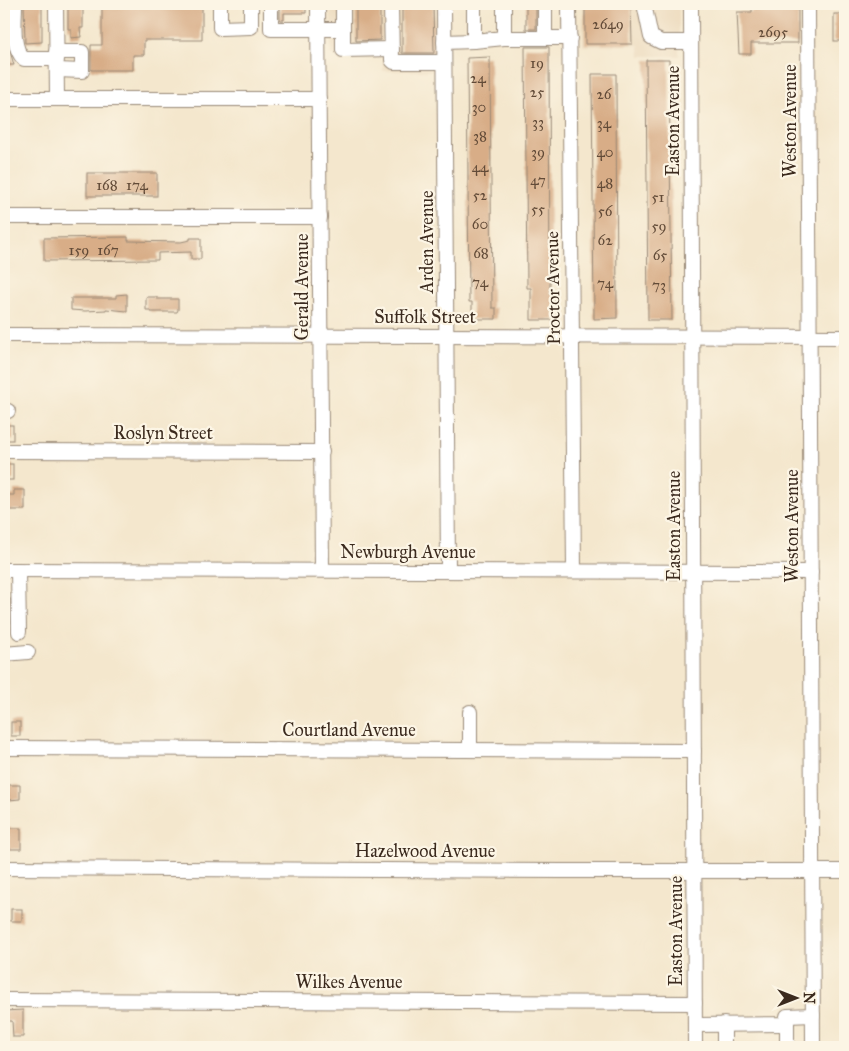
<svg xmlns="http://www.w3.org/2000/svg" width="849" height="1051" font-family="'IM FELL Great Primer',serif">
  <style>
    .built { fill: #ebd8ba }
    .building { fill: #d8ad87 }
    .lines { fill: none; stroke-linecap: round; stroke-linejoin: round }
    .minor-casing { stroke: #988876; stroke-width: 16 }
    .minor { stroke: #fff; stroke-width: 14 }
    .labels { text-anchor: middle; stroke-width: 4.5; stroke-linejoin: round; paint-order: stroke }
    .number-label { font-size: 15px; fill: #624b38 }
    .street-label { font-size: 18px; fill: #3b2a1e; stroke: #fcf5e5 }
  </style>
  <rect width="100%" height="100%" fill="#fcf5e5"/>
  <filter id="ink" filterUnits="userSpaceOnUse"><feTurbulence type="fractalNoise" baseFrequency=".02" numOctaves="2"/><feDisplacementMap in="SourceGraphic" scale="10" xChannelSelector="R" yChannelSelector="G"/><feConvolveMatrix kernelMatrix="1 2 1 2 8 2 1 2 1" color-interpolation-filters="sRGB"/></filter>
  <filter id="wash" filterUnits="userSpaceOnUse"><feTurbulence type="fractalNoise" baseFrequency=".0096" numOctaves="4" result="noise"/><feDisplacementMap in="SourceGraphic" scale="20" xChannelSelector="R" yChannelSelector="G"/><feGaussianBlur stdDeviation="1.12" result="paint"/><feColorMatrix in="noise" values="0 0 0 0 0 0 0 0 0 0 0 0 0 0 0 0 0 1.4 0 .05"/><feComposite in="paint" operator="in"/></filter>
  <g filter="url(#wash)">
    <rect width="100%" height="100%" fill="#f4e7cd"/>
    <g class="built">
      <polygon points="330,4 436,4 436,71 383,71 383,55 331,55"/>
      <polygon points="583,4 679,4 679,56 640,56 639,45 583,46"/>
    </g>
    <g id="blocks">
      <g class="building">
        <polygon points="24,4 42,4 42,42 25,43"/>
        <polygon points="68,4 83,4 83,28 80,28 81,37 71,38 71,29 68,29"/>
        <polygon points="102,4 202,4 202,40 144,40 144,55 133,55 133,70 91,70 91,45 102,45"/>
        <polygon points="280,4 306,4 306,13 284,13 284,20 280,20"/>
        <polygon points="356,4 380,4 380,40 356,41"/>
        <polygon points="402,4 433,4 434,53 402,53"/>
        <rect x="526" y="4" width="10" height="25"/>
        <polygon points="585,4 631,4 632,44 585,44"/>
        <polygon points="752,4 798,4 798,43 751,43 751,54 739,54 737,12 752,12"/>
        <rect x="834" y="14" width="11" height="27"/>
        <polygon points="4,38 6,38 14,65 4,65"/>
        <polygon points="525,47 549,47 550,294 554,294 554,320 531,320 531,288 527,288"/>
        <polygon points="490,57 492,308 496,308 496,319 472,319 472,302 469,302 467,58"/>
        <polygon points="646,60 669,60 672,320 648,320"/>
        <polygon points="592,74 616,74 617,318 594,319"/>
        <rect x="87" y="173" width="70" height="23"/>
        <polygon points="128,237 128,241 181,242 190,240 190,238 201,238 201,259 191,259 191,252 158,253 158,260 44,261 44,238"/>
        <polygon points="127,294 127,311 106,309 106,310 85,311 71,310 71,298 116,298 116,295"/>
        <polygon points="146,297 157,297 157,299 178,299 178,310 177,312 150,312 150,310 146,310"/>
        <rect x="4" y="425" width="9" height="15"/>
        <rect x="4" y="464" width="9" height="16"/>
        <polygon points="14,490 25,490 25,510 4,510 4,495 14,495"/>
        <rect x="4" y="599" width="6" height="24"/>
        <rect x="11" y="722" width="9" height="14"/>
        <polygon points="8,785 20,785 20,799 9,800"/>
        <polygon points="4,828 21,828 21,849 9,849 9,835 4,835"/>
        <rect x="11" y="909" width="11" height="12"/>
        <polygon points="23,1010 23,1037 13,1037 12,1021 4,1021 4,1011"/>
      </g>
    </g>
  </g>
  <g filter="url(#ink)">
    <use href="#blocks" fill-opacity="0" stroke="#988876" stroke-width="1"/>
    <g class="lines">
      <defs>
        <g id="minor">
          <path d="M15,4c0,16 -4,44 9,55h33"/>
          <polyline points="56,4 57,98"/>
          <polyline points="220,4 220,28 251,27 251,4"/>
          <polyline points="271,4 271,29 343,29"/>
          <polyline points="318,4 322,570"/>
          <polyline points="343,4 343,50 392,49"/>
          <polyline points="391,4 392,60 394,62 444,62"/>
          <polyline points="444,4 448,571"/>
          <polyline points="545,4 545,38"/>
          <polyline points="569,4 574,571"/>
          <polyline points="644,4 651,37 661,42 691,42"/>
          <polyline points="691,4 695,1047"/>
          <polyline points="808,4 813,1047"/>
          <polyline points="504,38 504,4"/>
          <polyline points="474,41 474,4"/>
          <polyline points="444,42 474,41 504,38 570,38"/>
          <polyline points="56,52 82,52 82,71 57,70"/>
          <polyline points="4,99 319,99"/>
          <polyline points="4,217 320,217"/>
          <polyline points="4,335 845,337"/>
          <polyline points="4,411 8,411"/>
          <polyline points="4,451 322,452"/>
          <polyline points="4,570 811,572"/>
          <polyline points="18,570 19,632"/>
          <polyline points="4,654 28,652"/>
          <polyline points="470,712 470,750"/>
          <polyline points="4,748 694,751"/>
          <polyline points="4,868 564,871 845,871"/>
          <polyline points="4,1000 695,1003"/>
          <polyline points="724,1024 724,1047"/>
          <polyline points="787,1024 787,1047"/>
          <polyline points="695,1025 787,1024 787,1016 813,1015"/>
        </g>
      </defs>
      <use href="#minor" class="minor-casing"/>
      <use href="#minor" class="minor"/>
    </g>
  </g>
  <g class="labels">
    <g class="number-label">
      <text x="608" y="29">2649</text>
      <text x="773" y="37">2695</text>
      <text x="537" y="68">19</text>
      <text x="478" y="83">24</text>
      <text x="537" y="97">25</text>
      <text x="604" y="99">26</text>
      <text x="479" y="112">30</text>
      <text x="538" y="127">33</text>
      <text x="604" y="128">34</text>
      <text x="480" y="141">38</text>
      <text x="538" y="157">39</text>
      <text x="605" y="157">40</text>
      <text x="480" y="172">44</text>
      <text x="538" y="185">47</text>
      <text x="605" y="188">48</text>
      <text x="107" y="190">168</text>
      <text x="137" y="190">174</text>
      <text x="480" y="200">52</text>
      <text x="658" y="202">51</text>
      <text x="538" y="214">55</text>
      <text x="605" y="216">56</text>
      <text x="480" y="229">60</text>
      <text x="659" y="231">59</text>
      <text x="605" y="245">62</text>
      <text x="79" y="255">159</text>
      <text x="108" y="255">167</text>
      <text x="481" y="258">68</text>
      <text x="660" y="260">65</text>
      <text x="480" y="287">74</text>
      <text x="605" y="288">74</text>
      <text x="659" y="290">73</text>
    </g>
    <g class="street-label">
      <text transform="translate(673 121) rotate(-90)" y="6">Easton Avenue</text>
      <text transform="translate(790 121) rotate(-90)" y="6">Weston Avenue</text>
      <text transform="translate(427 242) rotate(-90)" y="6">Arden Avenue</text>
      <text transform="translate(302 287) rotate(-90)" y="6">Gerald Avenue</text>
      <text transform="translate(553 288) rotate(-91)" y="6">Proctor Avenue</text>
      <text x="425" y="323">Suffolk Street</text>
      <text x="163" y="439">Roslyn Street</text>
      <text transform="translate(674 526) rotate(-90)" y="6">Easton Avenue</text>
      <text transform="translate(792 526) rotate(-90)" y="6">Weston Avenue</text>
      <text x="408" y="558">Newburgh Avenue</text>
      <text x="349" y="736">Courtland Avenue</text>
      <text x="425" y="857">Hazelwood Avenue</text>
      <text transform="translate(676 931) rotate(-90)" y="6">Easton Avenue</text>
      <text x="349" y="988">Wilkes Avenue</text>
    </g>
  </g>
  <rect width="849" height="1051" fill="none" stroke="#fcf5e5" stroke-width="20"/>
  <g transform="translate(796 998) rotate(90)" stroke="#fcf5e5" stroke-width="4" paint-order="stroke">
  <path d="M0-4L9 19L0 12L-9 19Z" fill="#3b2a1e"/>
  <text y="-8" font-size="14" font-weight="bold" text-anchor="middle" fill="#3b2a1e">N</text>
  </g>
</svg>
